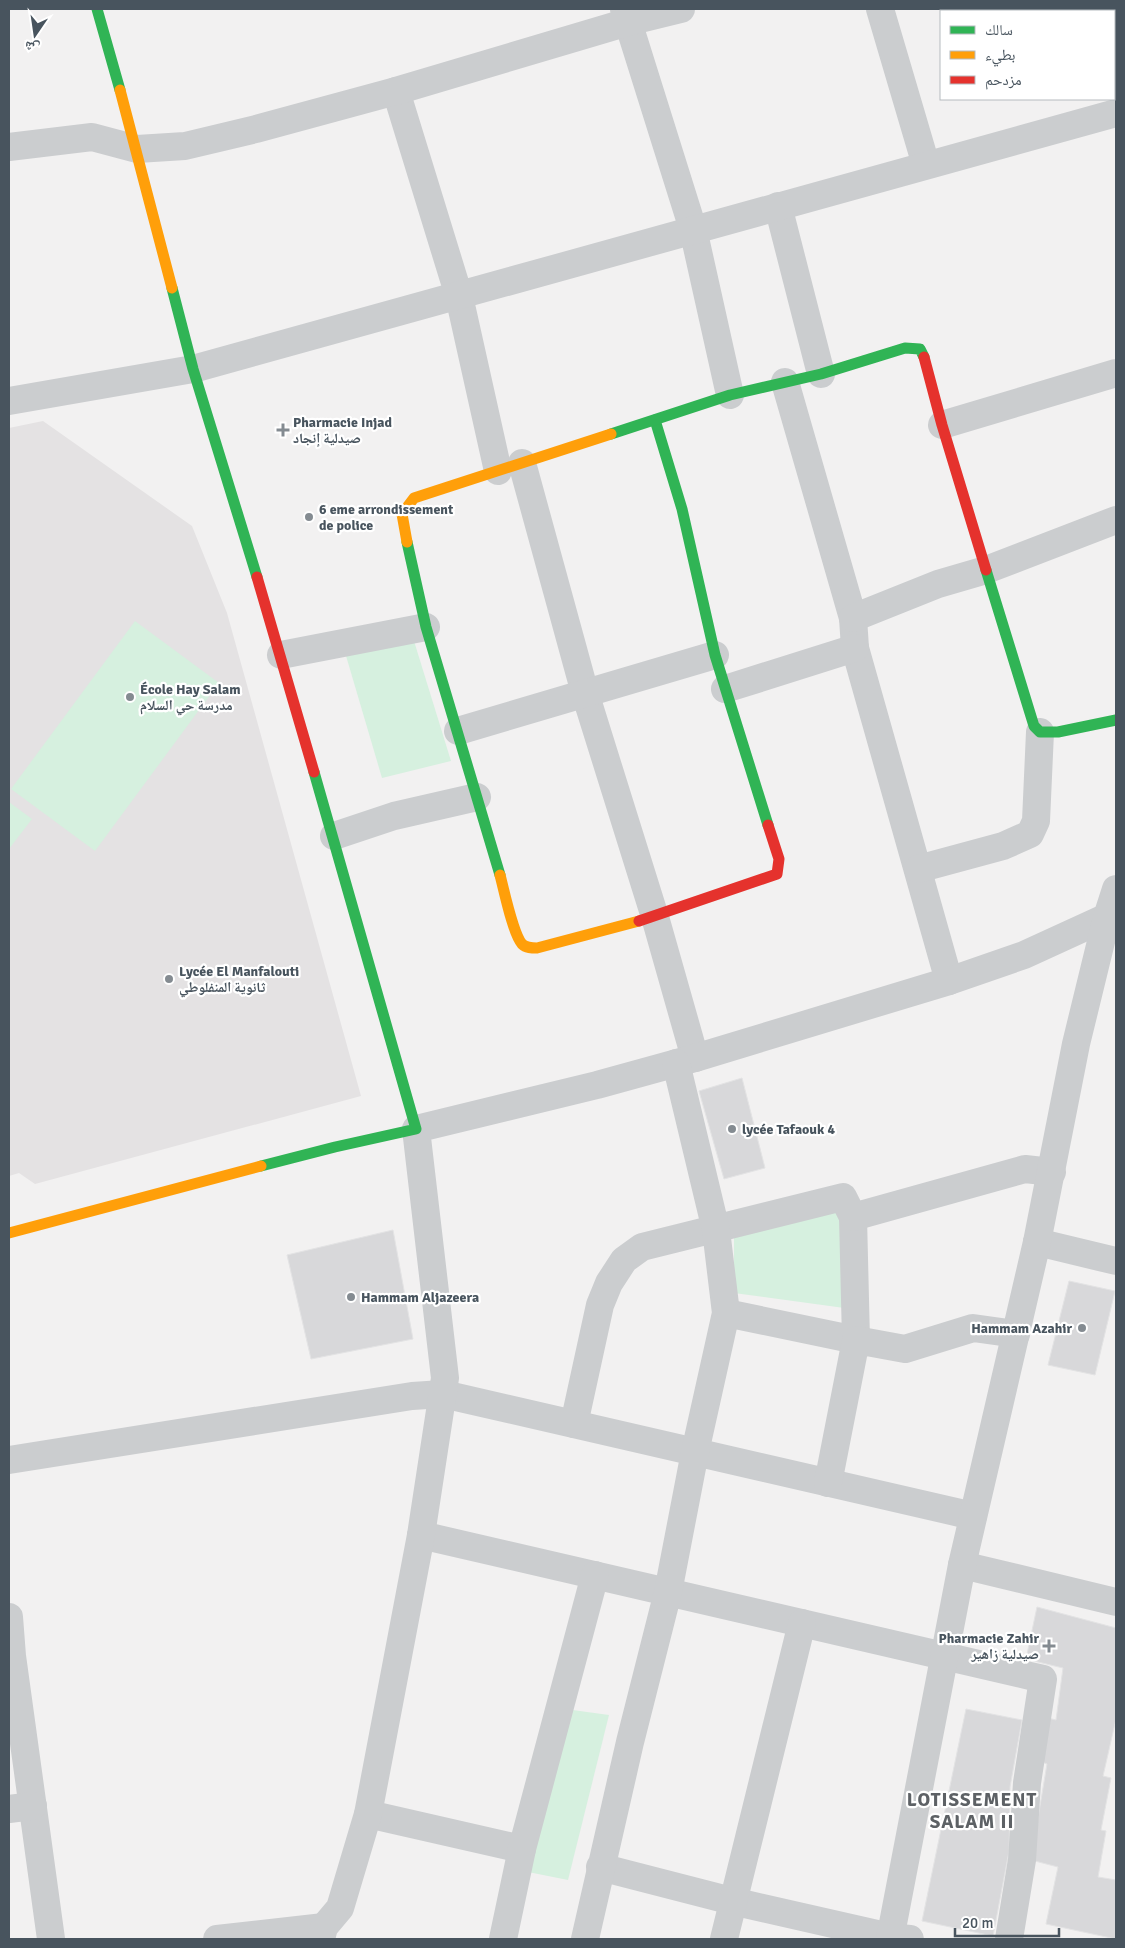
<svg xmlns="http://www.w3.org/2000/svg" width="1125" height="1948" font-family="Signika,'Noto Naskh Arabic',sans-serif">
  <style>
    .education { fill: #e4e2e3 }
    .green { fill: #d6f0df }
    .building { fill: #d8d8da; stroke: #e3e3e4 }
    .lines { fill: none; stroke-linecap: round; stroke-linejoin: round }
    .street { stroke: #cbcdcf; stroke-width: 28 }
    .fast { stroke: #30b455; stroke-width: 11 }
    .slow { stroke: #ff9f0a; stroke-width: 11 }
    .jam { stroke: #e5322d; stroke-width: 11 }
    .poi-dot { fill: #848b91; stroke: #fff; stroke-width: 2 }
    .labels { text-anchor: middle; stroke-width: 4.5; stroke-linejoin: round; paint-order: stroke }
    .poi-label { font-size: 14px; font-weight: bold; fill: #48545e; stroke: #fff; text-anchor: start }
    .district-label { font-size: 19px; font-weight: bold; letter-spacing: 1px; fill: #5d6165; stroke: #fff }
  </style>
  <rect width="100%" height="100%" fill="#f2f1f1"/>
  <polygon class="education" points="43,421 192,526 227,613 361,1096 35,1184 19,1173 9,1176 9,428"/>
  <g class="green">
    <polygon points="135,621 219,683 95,851 11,789"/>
    <polygon points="410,628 451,761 382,778 344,649"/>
    <polygon points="9,802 32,819 9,849"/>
    <polygon points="837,1210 859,1310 734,1293 734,1238"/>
    <polygon points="558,1708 609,1715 568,1880 523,1871"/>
  </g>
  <g class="building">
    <polygon points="742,1078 765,1168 724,1179 699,1091"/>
    <polygon points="393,1230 413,1339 311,1359 287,1255"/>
    <polygon points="1069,1281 1115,1291 1095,1375 1048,1365"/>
    <polygon points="1037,1607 1116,1628 1116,1719 1103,1776 1111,1778 1101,1830 1106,1831 1098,1877 1116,1880 1116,1939 1046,1924 1058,1867 1031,1860 1047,1764 1040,1761 1048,1718 1056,1720 1063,1668 1026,1659"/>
    <polygon points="966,1709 1022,1720 1010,1787 1009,1851 993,1936 922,1921"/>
  </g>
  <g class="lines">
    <g class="street">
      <polyline points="624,9 693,229 730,395"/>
      <polyline points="880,9 926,165"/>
      <polyline points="396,91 459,296 498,471"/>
      <polyline points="9,147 92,137 137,149 185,146 256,129 396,91 628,22 681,9"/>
      <polyline points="778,206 821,374"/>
      <polyline points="785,382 853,618 855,648 949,981"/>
      <polyline points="9,401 193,369 1116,113"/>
      <polyline points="942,425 1116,373"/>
      <polyline points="522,463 585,693 655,917 695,1058"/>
      <polyline points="853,618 938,584 986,570 1116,520"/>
      <polyline points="281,655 426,627"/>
      <polyline points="725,689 855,648"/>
      <polyline points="458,731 715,655"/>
      <polyline points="334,836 394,816 477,797"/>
      <polyline points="918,869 1003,846 1030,834 1036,821 1040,732"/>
      <polyline points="1037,1242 1116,1261"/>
      <polyline points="726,1313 856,1340 853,1217"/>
      <polyline points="574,1424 600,1305 609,1283 624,1260 642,1247 843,1197 853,1217 1025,1169 1052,1172"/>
      <polyline points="9,1460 412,1396 443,1394 973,1516"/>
      <polyline points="828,1483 856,1340 905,1349 973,1328 1016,1334"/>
      <polyline points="421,1535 1043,1679 1027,1783 1022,1860 1009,1939"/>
      <polyline points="962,1565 1116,1602"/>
      <polyline points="9,1617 12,1656 51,1939"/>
      <polyline points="9,1809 33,1806"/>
      <polyline points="368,1814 522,1849"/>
      <polyline points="600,1867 732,1901 890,1937 910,1939"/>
      <polyline points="217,1939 324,1927"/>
      <polyline points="321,1939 324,1927 340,1908 368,1814 421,1535 445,1378 416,1129 597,1085 695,1058 949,981 1024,955 1107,917 1116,919"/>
      <polyline points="503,1939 522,1849 595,1575"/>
      <polyline points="585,1939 630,1742 668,1592 695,1452 726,1313 716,1230 676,1063"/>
      <polyline points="724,1939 802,1623"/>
      <polyline points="890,1939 962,1565 1037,1242 1076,1044 1107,917 1116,889"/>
    </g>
    <g class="fast">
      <polyline points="97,9 120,90"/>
      <polyline points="172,288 193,369 257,577"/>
      <polyline points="655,420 682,509 715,655 768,825"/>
      <polyline points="611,434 730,395 821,374 905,348 920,349 924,357"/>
      <polyline points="407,542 426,627 500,875"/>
      <polyline points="986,570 1034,726 1040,732 1058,732 1116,720"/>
      <polyline points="261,1166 335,1147 416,1129 314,772"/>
    </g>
    <g class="slow">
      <polyline points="120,90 172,288"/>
      <polyline points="407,542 402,514 414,498 611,434"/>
      <path d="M500,875c4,15 13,59 22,69 4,4 10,4 15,4l102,-27"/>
      <polyline points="9,1233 261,1166"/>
    </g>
    <g class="jam">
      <polyline points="924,357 942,425 986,570"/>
      <polyline points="257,577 314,772"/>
      <polyline points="639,921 777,874 779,859 768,825"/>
    </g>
  </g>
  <g class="poi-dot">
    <path d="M280.5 422.5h5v5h5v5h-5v5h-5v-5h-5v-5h5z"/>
    <circle cx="309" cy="517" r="5"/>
    <circle cx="130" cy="697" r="5"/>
    <circle cx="169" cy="979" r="5"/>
    <circle cx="732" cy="1129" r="5"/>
    <circle cx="351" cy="1297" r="5"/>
    <circle cx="1082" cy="1328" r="5"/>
    <path d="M1046.5 1638.5h5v5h5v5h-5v5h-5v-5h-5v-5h5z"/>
  </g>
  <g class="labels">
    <g class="poi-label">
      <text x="293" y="427">Pharmacie Injad<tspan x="293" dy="16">صيدلية إنجاد</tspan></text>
      <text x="319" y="514">6 eme arrondissement<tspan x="319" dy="16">de police</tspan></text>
      <text x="140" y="694">École Hay Salam<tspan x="140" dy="16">مدرسة حي السلام</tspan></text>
      <text x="179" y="976">Lycée El Manfalouti<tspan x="179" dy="16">ثانوية المنفلوطي</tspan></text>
      <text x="742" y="1134">lycée Tafaouk 4</text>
      <text x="361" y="1302">Hammam Aljazeera</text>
      <text x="1072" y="1333" text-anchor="end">Hammam Azahir</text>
      <text x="1039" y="1643" text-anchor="end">Pharmacie Zahir<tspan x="1039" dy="16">صيدلية زاهير</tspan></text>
    </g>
    <g class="district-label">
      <text x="972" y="1806">LOTISSEMENT<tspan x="972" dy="22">SALAM II</tspan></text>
    </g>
  </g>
  <rect width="1125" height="1948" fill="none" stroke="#48545e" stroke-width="20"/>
  <rect x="940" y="10" width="175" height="90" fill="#ffffff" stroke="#b6bbbf"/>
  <rect x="950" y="26" width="25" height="8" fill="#30b455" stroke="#b6bbbf"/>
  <text x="985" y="35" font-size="15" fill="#48545e">سالك</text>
  <rect x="950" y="51" width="25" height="8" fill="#ff9f0a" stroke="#b6bbbf"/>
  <text x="985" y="60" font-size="15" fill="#48545e">بطيء</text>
  <rect x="950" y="76" width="25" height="8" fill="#e5322d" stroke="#b6bbbf"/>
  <text x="985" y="85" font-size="15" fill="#48545e">مزدحم</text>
  <g transform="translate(35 35) rotate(193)" stroke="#ffffff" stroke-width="4" paint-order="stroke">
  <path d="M0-4L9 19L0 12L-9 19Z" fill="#48545e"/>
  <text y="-8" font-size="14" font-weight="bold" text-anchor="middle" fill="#48545e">ش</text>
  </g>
  <path d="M955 1928v8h104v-8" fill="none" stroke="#48545e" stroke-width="2.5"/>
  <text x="962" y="1928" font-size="15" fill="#48545e" stroke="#ffffff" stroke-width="4" paint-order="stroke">20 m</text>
</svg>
